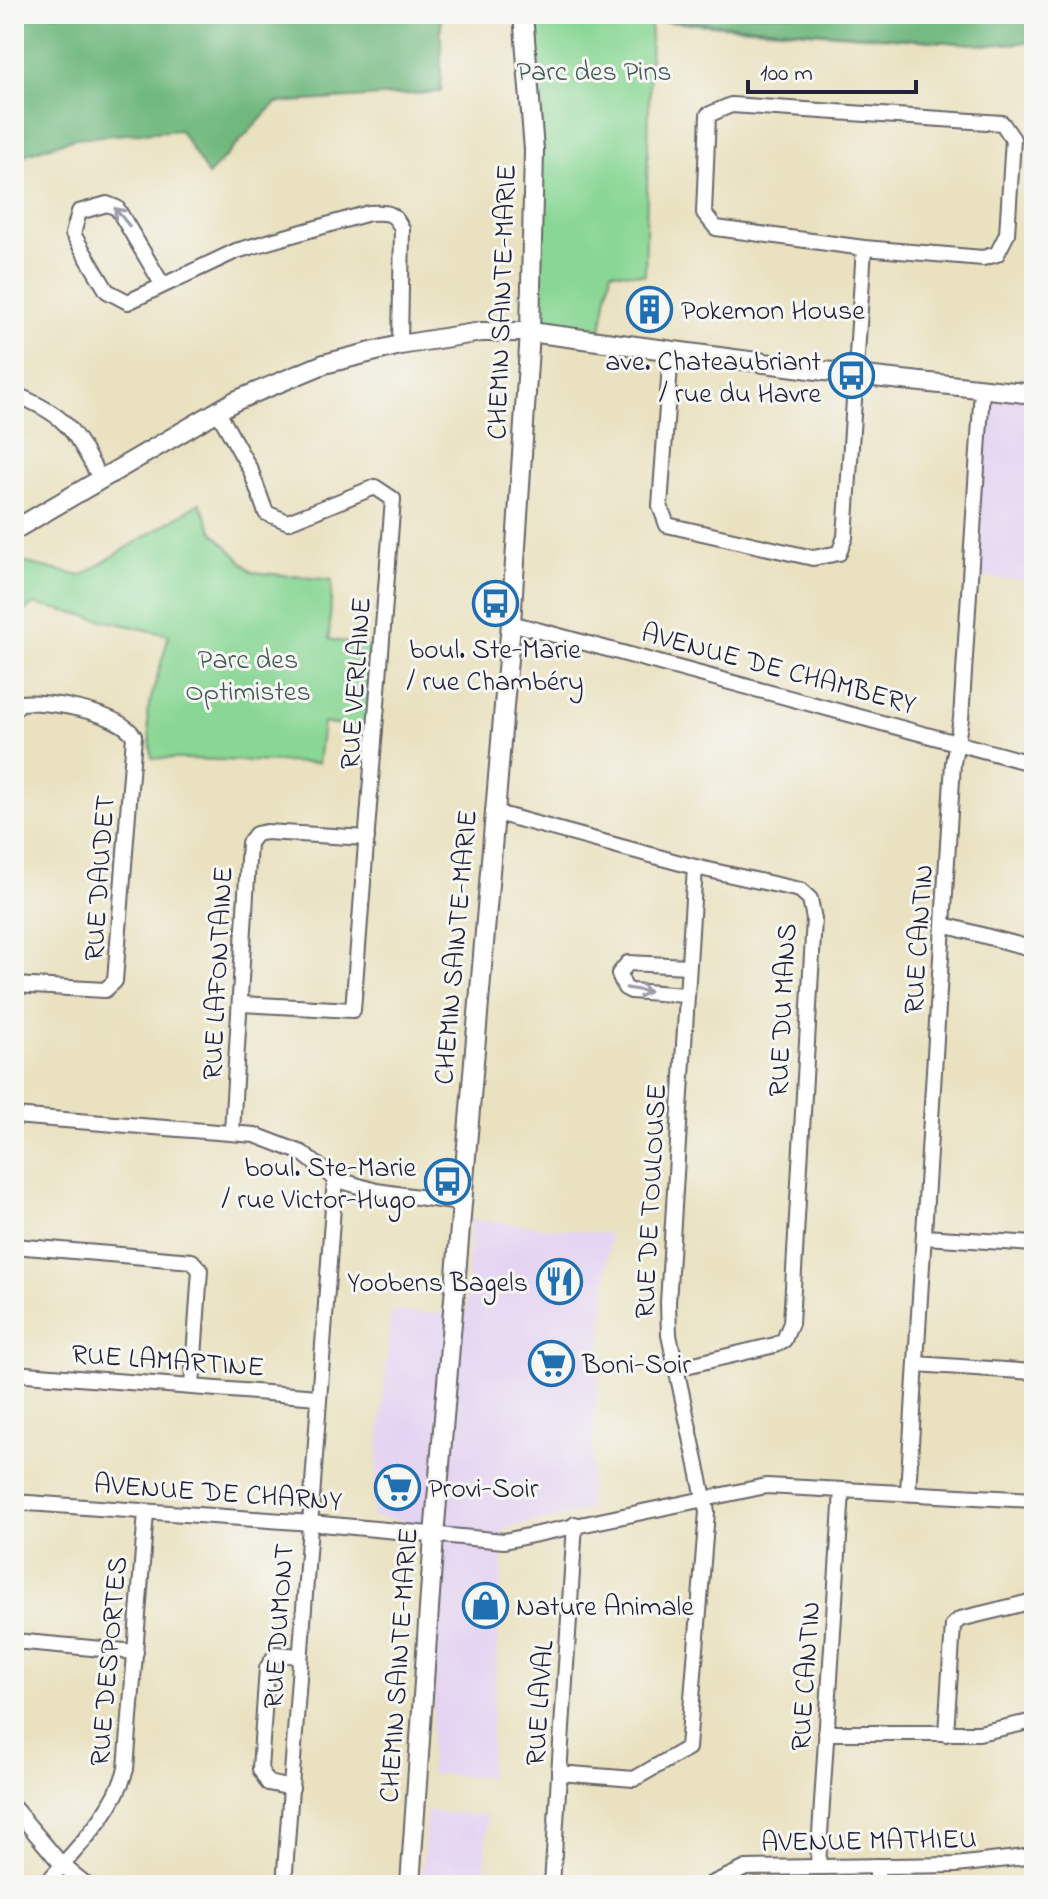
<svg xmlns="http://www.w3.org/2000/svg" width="1048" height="1899" font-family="'Indie Flower',sans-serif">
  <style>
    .built { fill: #e4d3f2 }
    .green { fill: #8ad795; stroke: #567c68; stroke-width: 2 }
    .forest { fill: #6fb87e; stroke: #486d5c; stroke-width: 2 }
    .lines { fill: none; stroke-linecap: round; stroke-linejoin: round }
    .street-casing { stroke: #686569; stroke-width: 18 }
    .secondary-casing { stroke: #686569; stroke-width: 22 }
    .street { stroke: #fff; stroke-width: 14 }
    .secondary { stroke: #fff; stroke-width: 18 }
    .oneway { stroke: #9c9ca7 }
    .labels { text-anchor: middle; stroke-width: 6; stroke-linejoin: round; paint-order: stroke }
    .park-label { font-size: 28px; fill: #415856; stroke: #f6f6f2 }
    .street-label { font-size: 28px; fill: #22223b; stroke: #f6f6f2 }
    .poi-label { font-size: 28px; fill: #22223b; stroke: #f6f6f2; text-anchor: start }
  </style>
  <rect width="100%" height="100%" fill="#f6f6f2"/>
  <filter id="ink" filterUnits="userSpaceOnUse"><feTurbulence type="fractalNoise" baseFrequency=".0125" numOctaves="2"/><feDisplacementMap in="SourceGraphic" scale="16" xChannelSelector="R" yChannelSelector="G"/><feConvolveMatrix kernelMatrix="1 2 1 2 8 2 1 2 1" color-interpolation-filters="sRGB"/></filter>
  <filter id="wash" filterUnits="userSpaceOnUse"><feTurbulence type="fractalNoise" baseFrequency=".006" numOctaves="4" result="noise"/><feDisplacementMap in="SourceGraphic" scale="32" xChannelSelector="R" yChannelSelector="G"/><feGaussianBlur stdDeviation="1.8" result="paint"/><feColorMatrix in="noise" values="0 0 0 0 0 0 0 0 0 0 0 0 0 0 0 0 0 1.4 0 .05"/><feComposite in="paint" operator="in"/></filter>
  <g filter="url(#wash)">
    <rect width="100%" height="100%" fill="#e9e1bf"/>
    <g class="built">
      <polygon points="982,389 1034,392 1034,580 972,578"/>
      <polygon points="470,1219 610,1234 588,1510 505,1529 489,1777 430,1774 441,1527 372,1517 391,1312 466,1314"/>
      <polygon points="426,1811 487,1815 485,1885 422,1885"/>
    </g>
    <g class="green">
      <polygon points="535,14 988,14 987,45 651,21 645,275 611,271 600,336 542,325 535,312 540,138"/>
      <polygon points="200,503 213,532 252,572 332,580 329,639 383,650 378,729 323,723 318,763 152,758 147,713 169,635 34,604 14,618 14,560 81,576"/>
    </g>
    <g class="forest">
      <polygon points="14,14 441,14 441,92 276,103 208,175 180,130 75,138 14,158"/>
      <polygon points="546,14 1034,14 1034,42 987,45 602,15 566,26"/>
    </g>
  </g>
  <g filter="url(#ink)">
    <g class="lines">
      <defs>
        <g id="street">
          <path d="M162,284l-45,-76 -10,-4 -28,8 -6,22 34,57 21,11 108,-51 133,-38c19,-1 25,-1 33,16l-2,116"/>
          <polyline points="671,351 660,506 667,525 813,558 839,553 845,537 864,248 716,228 704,213 708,115 731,105 1002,123 1013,139 1007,234 997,254 983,258 864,248"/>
          <path d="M14,394c55,22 59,36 87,86"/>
          <polyline points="218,412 251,471 266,513 288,522 375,487 393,499 353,1010 241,1004"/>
          <polyline points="511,623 1034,764"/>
          <path d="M14,710l6,-7c27,-3 99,9 114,33l-19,245 -10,9 -91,-5"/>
          <polyline points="493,812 695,867 800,890 810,899 814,919 791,1323 784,1340 775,1345 677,1368"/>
          <polyline points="944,925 1034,949"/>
          <polyline points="685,995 631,991 625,988 619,974 628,963 688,966"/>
          <polyline points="14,1116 255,1135 302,1153 335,1179 376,1191 460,1203"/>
          <polyline points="232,1132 249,843 256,834 266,832 367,838"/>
          <polyline points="924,1237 1034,1244"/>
          <polyline points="14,1246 192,1261 200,1270 192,1386"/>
          <polyline points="916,1364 1034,1372"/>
          <polyline points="14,1373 318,1397"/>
          <polyline points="908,1492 953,763 961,719 982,389"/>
          <polyline points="14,1502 311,1523 504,1541 766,1486 1034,1500"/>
          <polyline points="14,1641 136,1652"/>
          <polyline points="826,1733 979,1733 1034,1721"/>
          <polyline points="946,1734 953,1625 960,1619 1034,1601"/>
          <polyline points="559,1773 634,1779 688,1748 707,1512 669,1335 668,1303 695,867"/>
          <polyline points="292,1788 268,1783 260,1769 267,1668 276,1654 299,1656"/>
          <polyline points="14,1808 62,1865 87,1885"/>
          <polyline points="818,1865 842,1491"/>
          <polyline points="877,1866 877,1885"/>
          <path d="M45,1885c30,-36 68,-70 81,-116l20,-257"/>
          <polyline points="284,1885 335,1179"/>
          <polyline points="552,1885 575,1524"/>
          <polyline points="709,1885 746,1868 956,1865 1034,1856"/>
        </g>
        <g id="secondary">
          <polyline points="14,530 235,401 324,364 400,345 481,332 530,332 855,375 1034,394"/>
          <polyline points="410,1885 434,1536 511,623 530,332 534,150 523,14"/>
        </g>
      </defs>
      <use href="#street" class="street-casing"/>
      <use href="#secondary" class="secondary-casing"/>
      <use href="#street" class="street"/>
      <use href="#secondary" class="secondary"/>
    </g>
    <defs><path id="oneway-shaft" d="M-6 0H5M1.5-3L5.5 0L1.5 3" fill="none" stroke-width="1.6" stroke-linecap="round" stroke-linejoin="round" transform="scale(2)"/></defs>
    <g class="oneway">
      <use href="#oneway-shaft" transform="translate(122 217) rotate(-129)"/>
      <use href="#oneway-shaft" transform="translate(638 990) rotate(10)"/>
    </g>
  </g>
  <defs>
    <symbol id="building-ring" viewBox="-11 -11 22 22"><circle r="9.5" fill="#f6f6f2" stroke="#1f6fb2" stroke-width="1.5"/><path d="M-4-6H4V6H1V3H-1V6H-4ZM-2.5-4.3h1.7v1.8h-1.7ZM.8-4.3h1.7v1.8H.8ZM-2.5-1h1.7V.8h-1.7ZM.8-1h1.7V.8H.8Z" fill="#1f6fb2"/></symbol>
    <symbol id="bus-ring" viewBox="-11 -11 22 22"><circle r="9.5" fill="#f6f6f2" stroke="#1f6fb2" stroke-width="1.5"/><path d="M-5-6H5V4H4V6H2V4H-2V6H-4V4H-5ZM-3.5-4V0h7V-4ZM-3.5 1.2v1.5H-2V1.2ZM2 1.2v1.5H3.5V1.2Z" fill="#1f6fb2"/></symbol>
    <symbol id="restaurant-ring" viewBox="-11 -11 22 22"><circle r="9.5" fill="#f6f6f2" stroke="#1f6fb2" stroke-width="1.5"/><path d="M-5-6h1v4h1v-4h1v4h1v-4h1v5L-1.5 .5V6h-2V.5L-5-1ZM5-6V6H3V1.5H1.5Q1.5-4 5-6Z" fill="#1f6fb2"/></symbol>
    <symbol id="supermarket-ring" viewBox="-11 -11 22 22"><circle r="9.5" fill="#f6f6f2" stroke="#1f6fb2" stroke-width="1.5"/><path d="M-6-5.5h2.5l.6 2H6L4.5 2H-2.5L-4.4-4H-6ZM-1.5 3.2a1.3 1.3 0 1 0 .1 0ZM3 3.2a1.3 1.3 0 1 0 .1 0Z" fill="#1f6fb2"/></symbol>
    <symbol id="shop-ring" viewBox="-11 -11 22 22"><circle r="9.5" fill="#f6f6f2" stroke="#1f6fb2" stroke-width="1.5"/><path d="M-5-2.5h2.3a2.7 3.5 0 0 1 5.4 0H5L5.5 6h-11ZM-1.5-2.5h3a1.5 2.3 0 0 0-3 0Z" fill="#1f6fb2"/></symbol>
  </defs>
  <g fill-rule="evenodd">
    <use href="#building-ring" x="624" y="284" width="51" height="51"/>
    <use href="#bus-ring" x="826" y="350" width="51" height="51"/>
    <use href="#bus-ring" x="470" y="578" width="51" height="51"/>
    <use href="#bus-ring" x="422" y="1156" width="51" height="51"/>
    <use href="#restaurant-ring" x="534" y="1256" width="51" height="51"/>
    <use href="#supermarket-ring" x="526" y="1338" width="51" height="51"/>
    <use href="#supermarket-ring" x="372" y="1462" width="51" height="51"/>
    <use href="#shop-ring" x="460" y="1580" width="51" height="51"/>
  </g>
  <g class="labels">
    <g class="park-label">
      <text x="594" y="80">Parc des Pins</text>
      <text x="248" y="668">Parc des<tspan x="248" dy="32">Optimistes</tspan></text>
    </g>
    <g class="street-label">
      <text transform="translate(500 302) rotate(-88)" y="10">CHEMIN SAINTE-MARIE</text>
      <text transform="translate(779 667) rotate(15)" y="10">AVENUE DE CHAMBERY</text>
      <text transform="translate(354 683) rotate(-86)" y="10">RUE VERLAINE</text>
      <text transform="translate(98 878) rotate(-86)" y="10">RUE DAUDET</text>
      <text transform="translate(917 939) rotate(-86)" y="10">RUE CANTIN</text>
      <text transform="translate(454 947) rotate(-85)" y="10">CHEMIN SAINTE-MARIE</text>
      <text transform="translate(216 973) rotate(-87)" y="10">RUE LAFONTAINE</text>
      <text transform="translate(781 1010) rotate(-87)" y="10">RUE DU MANS</text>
      <text transform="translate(649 1201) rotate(-87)" y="10">RUE DE TOULOUSE</text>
      <text transform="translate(168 1359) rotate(4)" y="10">RUE LAMARTINE</text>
      <text transform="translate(218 1491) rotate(4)" y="10">AVENUE DE CHARNY</text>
      <text transform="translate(277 1626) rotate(-86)" y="10">RUE DUMONT</text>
      <text transform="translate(107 1661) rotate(-85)" y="10">RUE DESPORTES</text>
      <text transform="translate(397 1665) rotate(-86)" y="10">CHEMIN SAINTE-MARIE</text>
      <text transform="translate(804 1676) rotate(-86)" y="10">RUE CANTIN</text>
      <text transform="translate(538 1703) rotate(-86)" y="10">RUE LAVAL</text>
      <text transform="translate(869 1839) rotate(-1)" y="10">AVENUE MATHIEU</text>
    </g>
    <g class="poi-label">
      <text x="681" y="319">Pokemon House</text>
      <text x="821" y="370" text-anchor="end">ave. Chateaubriant<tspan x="821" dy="32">/ rue du Havre</tspan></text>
      <text x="495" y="658" text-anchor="middle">boul. Ste-Marie<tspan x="495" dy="32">/ rue Chambéry</tspan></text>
      <text x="416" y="1176" text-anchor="end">boul. Ste-Marie<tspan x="416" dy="32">/ rue Victor-Hugo</tspan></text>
      <text x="528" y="1291" text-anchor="end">Yoobens Bagels</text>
      <text x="582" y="1373">Boni-Soir</text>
      <text x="428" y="1497">Provi-Soir</text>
      <text x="516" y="1615">Nature Animale</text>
    </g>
  </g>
  <rect width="1048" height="1899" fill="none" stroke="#f6f6f2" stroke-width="48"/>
  <path d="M748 80v12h168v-12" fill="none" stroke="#22223b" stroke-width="4"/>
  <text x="760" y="80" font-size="24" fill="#22223b" stroke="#f6f6f2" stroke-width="6" paint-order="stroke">100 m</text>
</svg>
